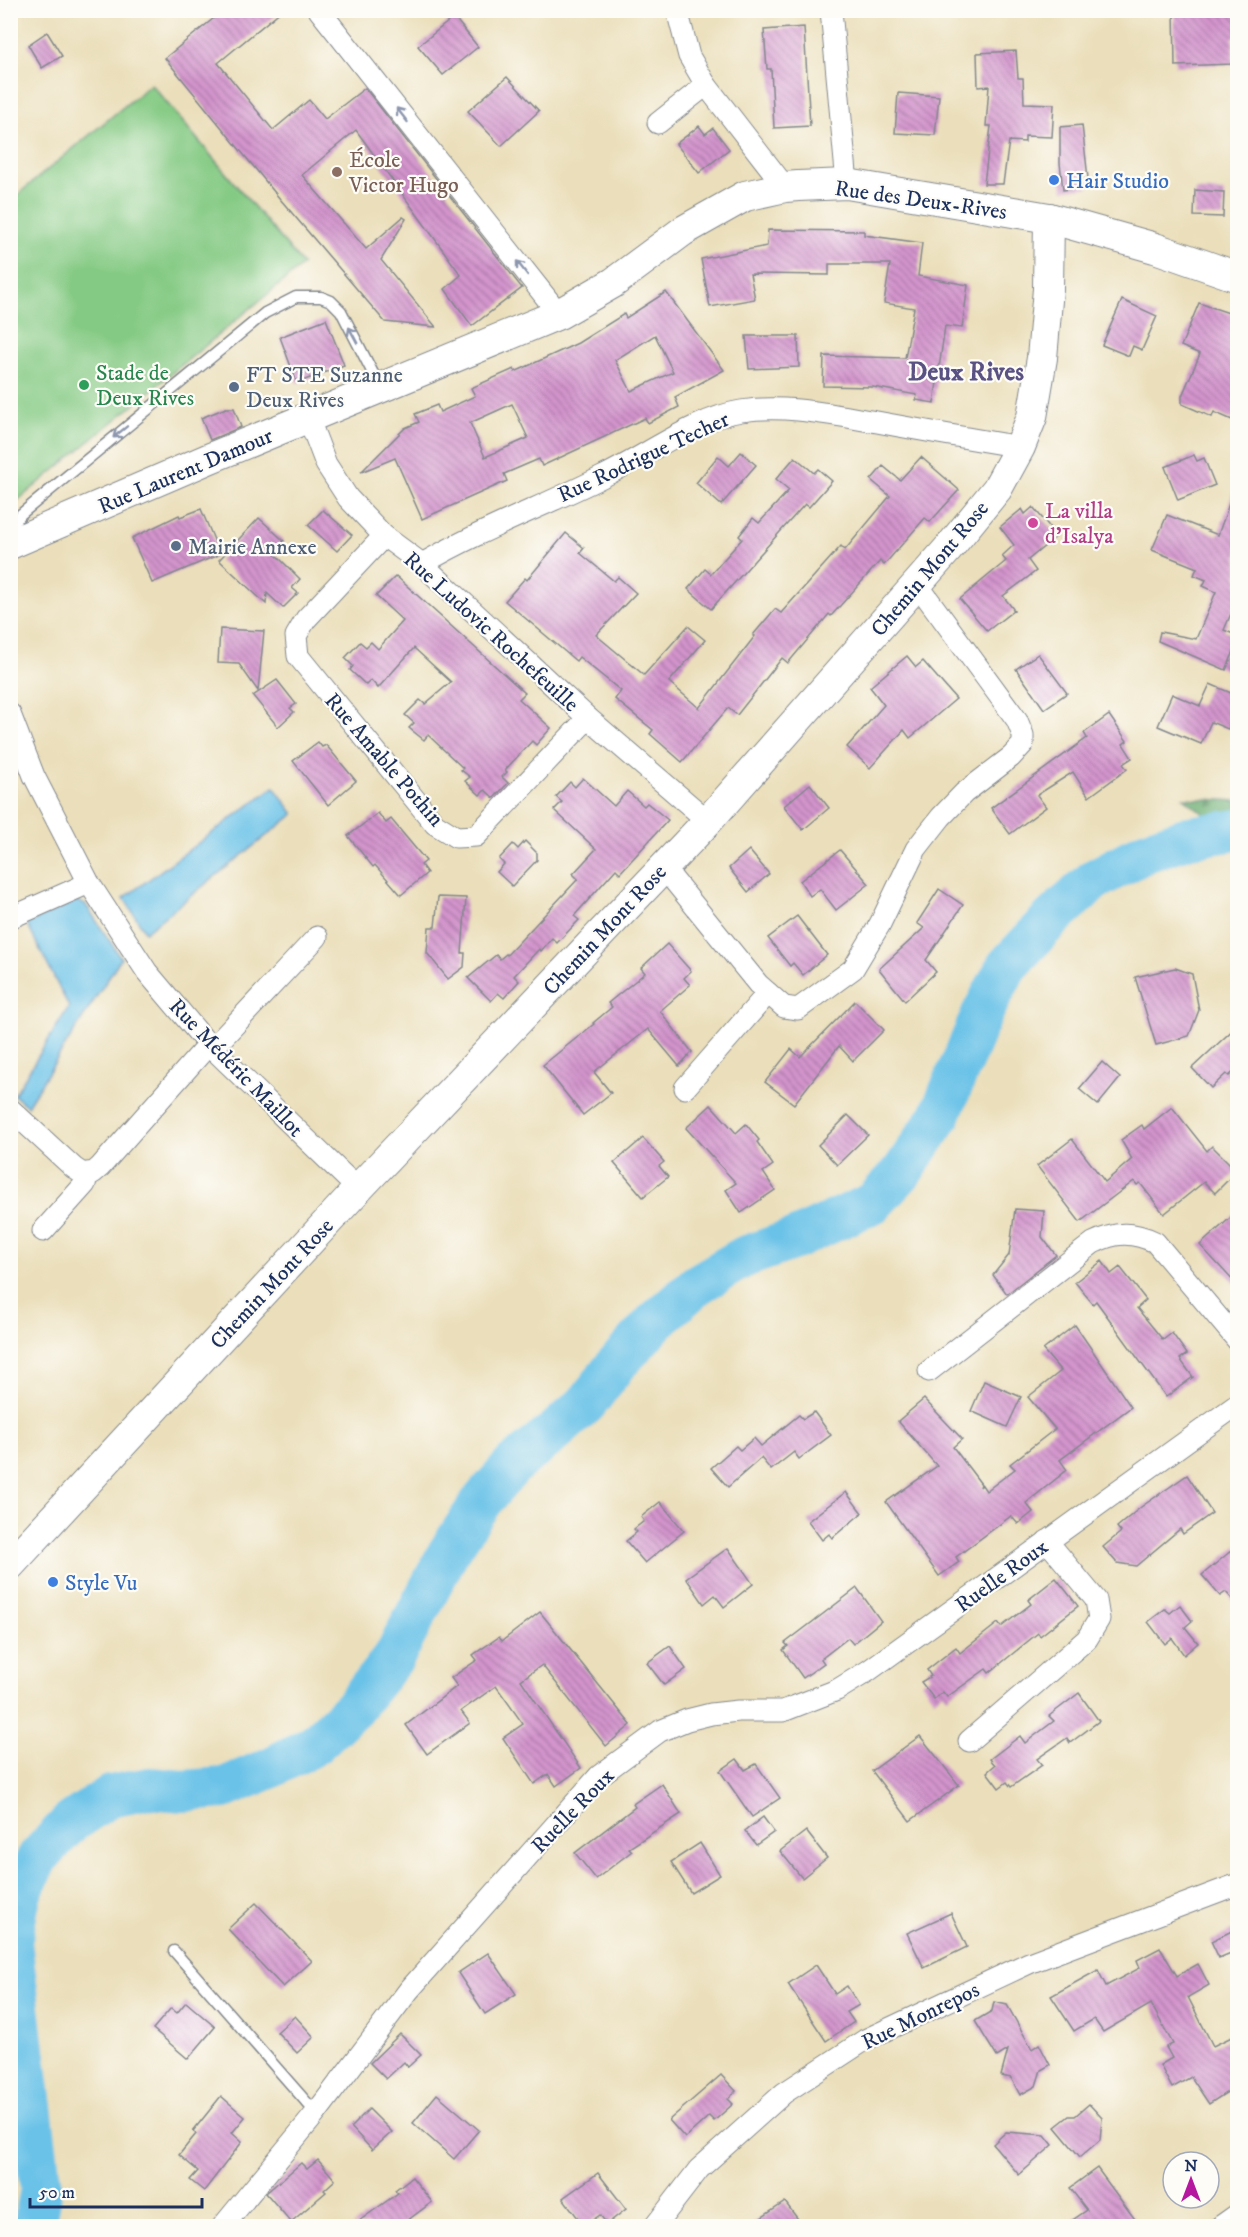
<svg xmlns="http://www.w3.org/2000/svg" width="1248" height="2237" font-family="'IM FELL DW Pica',serif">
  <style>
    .forest { fill: url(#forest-firs); stroke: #446e68; stroke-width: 1.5 }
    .park { fill: #85ca84; stroke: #507c71; stroke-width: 1.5 }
    .water { fill: #6bc2e8; stroke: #4378a3; stroke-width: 1.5 }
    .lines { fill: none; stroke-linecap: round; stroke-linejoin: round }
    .river { stroke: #6bc2e8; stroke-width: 42 }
    .building { fill: url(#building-back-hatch); fill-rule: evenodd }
    .lane-casing { stroke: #83878c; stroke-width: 13 }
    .street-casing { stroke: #83878c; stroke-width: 23 }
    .secondary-casing { stroke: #83878c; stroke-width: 32 }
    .lane { stroke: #fff; stroke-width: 10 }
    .street { stroke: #fff; stroke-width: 21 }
    .secondary { stroke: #fff; stroke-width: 30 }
    .oneway { stroke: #8d97ae }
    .education-dot { fill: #8d6e63; stroke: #fdfcf7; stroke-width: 2 }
    .shop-dot { fill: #3f7fe0; stroke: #fdfcf7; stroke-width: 2 }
    .leisure-dot { fill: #2e9e5b; stroke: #fdfcf7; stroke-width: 2 }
    .service-dot { fill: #5c6f8a; stroke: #fdfcf7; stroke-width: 2 }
    .hotel-dot { fill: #d1479c; stroke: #fdfcf7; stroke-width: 2 }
    .labels { text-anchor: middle; stroke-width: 4.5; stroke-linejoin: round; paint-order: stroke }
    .education-label { font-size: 22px; fill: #785e54; stroke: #fdfcf7; text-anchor: start }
    .shop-label { font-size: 22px; fill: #366cbe; stroke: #fdfcf7; text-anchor: start }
    .street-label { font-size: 22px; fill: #1b2f5e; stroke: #fdfcf7 }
    .leisure-label { font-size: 22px; fill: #27864d; stroke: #fdfcf7; text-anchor: start }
    .service-label { font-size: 22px; fill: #4e5e75; stroke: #fdfcf7; text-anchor: start }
    .hotel-label { font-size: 22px; fill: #b23c85; stroke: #fdfcf7; text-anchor: start }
    .quarter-label { font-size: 26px; font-weight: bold; fill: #5b5284; stroke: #fdfcf7 }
  </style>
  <defs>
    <pattern id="forest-firs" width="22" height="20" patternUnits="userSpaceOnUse" patternTransform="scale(1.5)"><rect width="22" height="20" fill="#6cae72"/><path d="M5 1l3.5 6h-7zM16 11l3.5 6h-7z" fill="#588e61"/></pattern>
    <pattern id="building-back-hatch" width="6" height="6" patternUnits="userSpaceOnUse" patternTransform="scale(1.5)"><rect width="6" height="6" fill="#d394cc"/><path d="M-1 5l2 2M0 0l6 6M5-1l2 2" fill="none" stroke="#aa79a9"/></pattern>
  </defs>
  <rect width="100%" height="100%" fill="#fdfcf7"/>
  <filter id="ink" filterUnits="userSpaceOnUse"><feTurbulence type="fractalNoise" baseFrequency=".0167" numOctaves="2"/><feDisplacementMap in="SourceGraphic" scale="12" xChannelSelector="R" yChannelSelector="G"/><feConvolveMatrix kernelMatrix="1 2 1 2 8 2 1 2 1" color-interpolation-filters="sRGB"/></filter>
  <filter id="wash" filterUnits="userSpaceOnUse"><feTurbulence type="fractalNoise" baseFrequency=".008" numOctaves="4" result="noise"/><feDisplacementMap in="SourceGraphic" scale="24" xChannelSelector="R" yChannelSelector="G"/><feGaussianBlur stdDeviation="1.35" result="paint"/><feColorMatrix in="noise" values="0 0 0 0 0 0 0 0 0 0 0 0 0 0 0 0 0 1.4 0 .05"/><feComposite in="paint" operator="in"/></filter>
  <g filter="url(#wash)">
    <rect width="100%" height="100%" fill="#ebdfbb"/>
    <polygon class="forest" points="1184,798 1237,801 1237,841"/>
    <polygon class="park" points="151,84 303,265 11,506 11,200"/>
    <g class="water">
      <polygon points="274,787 294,814 145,932 124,898"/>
      <polygon points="77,901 86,905 121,958 27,1106 14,1095 69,1007 27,924"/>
    </g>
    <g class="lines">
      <polyline class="river" points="34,2226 41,2189 11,1942 20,1895 38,1857 70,1823 110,1796 149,1788 183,1791 224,1788 270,1768 314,1745 353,1708 394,1657 448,1553 481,1502 514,1464 551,1435 586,1404 615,1366 655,1322 698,1284 744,1257 795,1239 873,1203 902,1172 939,1117 982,1014 1007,966 1051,919 1094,880 1145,852 1189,837 1238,830"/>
    </g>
    <g id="blocks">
      <g class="building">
        <polygon points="224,10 282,10 218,63 273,130 309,100 325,119 365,88 522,288 472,326 445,289 461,275 356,130 302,175 366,249 403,217 406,219 381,260 436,327 385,322 280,199 165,58"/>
        <polygon points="1174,10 1238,10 1238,36 1233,37 1233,64 1175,66"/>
        <polygon points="454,17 478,47 443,75 418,46"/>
        <polygon points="804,27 810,126 774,128 771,69 767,69 764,30"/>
        <polygon points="47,32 62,56 42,68 28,45"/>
        <polygon points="1016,51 1018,78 1023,78 1024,103 1054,104 1052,137 1025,136 1025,142 1009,141 1003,184 984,184 991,126 986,126 989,86 978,87 977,53"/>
        <polygon points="507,77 539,111 501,146 468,111"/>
        <polygon points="898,93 939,96 935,135 895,133"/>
        <polygon points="1082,125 1089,187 1063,190 1060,163 1060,127"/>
        <polygon points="699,126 705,134 713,128 729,149 699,173 676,144"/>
        <polygon points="1195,190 1224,192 1223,217 1194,216"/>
        <polygon points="768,230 864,231 864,235 922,243 918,276 968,285 962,328 945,326 934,403 916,400 917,395 873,387 823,386 824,356 905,358 914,308 884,303 890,264 829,264 829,275 750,274 755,299 710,307 701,259 767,246"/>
        <path d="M666,292l58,78 -49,27 4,10 -31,16 -3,-5 -103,48 -3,-7 -35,15 3,7 -85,38 -27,-61 -34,14 44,-44 14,-6 -4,-8 22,-9 3,7 35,-16 -4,-8 43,-19 1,3 63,-29 46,-29 2,4zM655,335l18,37 -42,19 -16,-31zM512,404l16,34 -43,19 -15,-34z"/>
        <polygon points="1122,300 1157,316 1142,350 1133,346 1129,356 1102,345"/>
        <polygon points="1199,303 1238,316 1238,403 1232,420 1214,412 1212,417 1182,404 1182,396 1200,354 1181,346"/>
        <polygon points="326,319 344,365 297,383 280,337"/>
        <polygon points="746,336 798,336 799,367 749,369"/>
        <polygon points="226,408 234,408 241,427 210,440 201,418"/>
        <polygon points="741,452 756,465 721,505 696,483 718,456 729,466"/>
        <polygon points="1194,455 1197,461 1204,458 1215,485 1178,500 1165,467"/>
        <polygon points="795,457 814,473 818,469 832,481 809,507 805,504 711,609 688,589 705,569 711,574 742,539 739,536 753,518 759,523 789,490 776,479"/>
        <polygon points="921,457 959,490 930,522 925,518 884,565 880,561 831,616 829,614 788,663 782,658 737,715 728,708 682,762 650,734 653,730 615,699 621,691 579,657 576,661 505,601 525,578 527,580 566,533 584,548 580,553 614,581 618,577 636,593 596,635 644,675 688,626 705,640 669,682 699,708 755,636 753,635 775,609 781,613 841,546 845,550 890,496 871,480 883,466 900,480"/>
        <polygon points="1235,487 1238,487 1238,597 1224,630 1238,636 1238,642 1226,670 1158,641 1160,632 1196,639 1216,592 1203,586 1206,580 1194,575 1197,568 1152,550 1167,515 1218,535"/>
        <polygon points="1033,507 1057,536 1028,560 1036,571 1003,596 1014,610 987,631 960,599 1006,561 1002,556 1014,545 1000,527 1022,509 1025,514"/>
        <polygon points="201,509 220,554 152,583 132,538 179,515 180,517"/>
        <polygon points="323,510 352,535 337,551 308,525"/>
        <polygon points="259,518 284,541 274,553 300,579 292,588 298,593 283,608 267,593 266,604 219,560"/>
        <polygon points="396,576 525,693 519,699 551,728 536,745 532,741 505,770 507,772 502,777 508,783 494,798 485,790 480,795 465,781 470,777 461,770 463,768 428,735 424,740 409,728 414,723 405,715 420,700 425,704 451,682 414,648 378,688 371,680 366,685 350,670 353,666 345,658 360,642 366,647 371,642 378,649 403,621 376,596"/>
        <polygon points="220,629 264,631 258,691 239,664 218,663"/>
        <polygon points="1038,654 1067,693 1044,709 1016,669"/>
        <polygon points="907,656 916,667 923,661 956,699 910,738 904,730 870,768 847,747 884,705 870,687"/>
        <polygon points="277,680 296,704 290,708 294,712 278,727 253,696"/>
        <polygon points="1210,684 1238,696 1238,707 1228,729 1211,722 1201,744 1158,726 1172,694 1200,706"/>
        <polygon points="1109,715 1127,741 1123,744 1132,758 1123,764 1127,769 1089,797 1073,772 1037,795 1046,807 1010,834 991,808 1087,738 1084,733"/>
        <polygon points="318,742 322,747 326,745 356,781 328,805 293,761"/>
        <polygon points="583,778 614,806 627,791 644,806 647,803 668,820 620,873 616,869 574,916 579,920 557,943 552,938 541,951 539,949 514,976 519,981 504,998 498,993 491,1001 468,978 496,955 500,959 506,954 507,955 578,879 573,874 596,849 554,810 562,802 556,797 570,782 575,787"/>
        <polygon points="810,784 829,808 803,830 784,806"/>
        <polygon points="378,813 386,823 391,819 426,861 421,865 427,873 401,895 375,865 373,867 348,836"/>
        <polygon points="525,841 537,853 537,860 512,886 497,872 504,864 499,859 513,844 518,849"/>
        <polygon points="749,850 769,874 748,892 729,868"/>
        <polygon points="840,850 869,884 836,910 820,889 810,896 800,881"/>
        <polygon points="939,889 963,905 926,960 936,972 905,1001 879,969 924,928 917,923"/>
        <polygon points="438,897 466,898 462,953 465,953 464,967 448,979 427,953 429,927 435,927"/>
        <polygon points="797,916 827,955 803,975 793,963 790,966 768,938"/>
        <polygon points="667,944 691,971 684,978 690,985 660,1011 692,1052 679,1066 648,1029 594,1072 611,1093 583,1115 543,1065 594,1024 593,1023 612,1007 608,1003 645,973 641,968"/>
        <polygon points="1175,968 1192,974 1199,1010 1189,1036 1156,1045 1135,977"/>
        <polygon points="855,1001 884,1030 853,1061 839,1046 794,1104 765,1082 791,1049 800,1057"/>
        <polygon points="1238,1025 1238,1068 1229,1076 1226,1074 1211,1088 1192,1068"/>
        <polygon points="1102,1062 1120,1078 1098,1105 1079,1089"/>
        <polygon points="711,1105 736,1133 746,1124 759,1140 757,1142 773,1165 763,1172 775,1190 741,1213 726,1190 736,1183 686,1128"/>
        <polygon points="1172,1107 1207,1151 1212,1146 1237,1171 1215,1193 1204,1182 1164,1214 1140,1183 1137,1185 1134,1181 1080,1222 1037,1166 1072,1139 1105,1182 1132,1159 1121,1140 1142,1125 1144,1129"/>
        <polygon points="848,1115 868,1135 837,1165 818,1145"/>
        <polygon points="643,1138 664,1162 659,1166 668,1177 643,1197 614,1163"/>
        <polygon points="1015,1209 1044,1211 1042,1237 1056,1255 1007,1294 993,1275 1009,1255"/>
        <polygon points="1238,1211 1238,1286 1200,1245"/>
        <polygon points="1102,1261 1111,1274 1120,1267 1146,1300 1137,1308 1163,1340 1172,1333 1187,1354 1180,1359 1193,1377 1166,1397 1096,1301 1093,1304 1075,1282"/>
        <polygon points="1075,1325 1131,1407 1060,1460 1067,1470 1026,1503 1033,1512 1018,1524 1011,1516 956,1557 959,1562 939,1576 886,1502 937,1466 898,1421 924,1399 962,1439 953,1447 981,1484 980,1487 982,1485 986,1491 1015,1469 1010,1464 1055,1429 1028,1397 1061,1371 1043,1350"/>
        <polygon points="984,1381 1021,1397 1007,1427 971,1411"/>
        <polygon points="814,1412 831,1435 799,1459 794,1452 771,1470 761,1458 728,1487 711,1468 736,1446 740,1450 754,1438 761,1446 799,1415 803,1419"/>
        <polygon points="1187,1475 1212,1513 1183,1534 1180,1529 1136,1566 1117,1563 1103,1547 1121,1532 1117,1527 1141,1507"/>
        <polygon points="846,1492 862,1513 832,1538 829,1534 822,1540 808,1521"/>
        <polygon points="660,1502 684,1531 645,1563 626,1541 637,1532 634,1529 644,1521 641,1517"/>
        <polygon points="1238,1545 1238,1606 1226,1592 1220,1596 1202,1575"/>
        <polygon points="728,1548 753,1584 724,1607 715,1595 704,1604 686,1578"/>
        <polygon points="1056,1578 1078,1606 1040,1636 1038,1633 989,1673 986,1669 947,1697 943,1692 934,1699 921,1682 931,1676 927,1670 956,1647 960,1653 998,1623 1001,1627 1031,1604 1028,1600"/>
        <polygon points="857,1588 881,1621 853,1644 848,1638 821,1659 824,1663 803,1678 783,1650 788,1646 785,1643"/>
        <polygon points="1180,1605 1192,1621 1185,1627 1198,1643 1184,1655 1172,1638 1165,1644 1148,1622 1165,1609 1170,1613"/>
        <polygon points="540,1612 631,1725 606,1746 542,1665 521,1680 581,1768 556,1786 548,1774 534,1784 503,1738 523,1724 496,1686 461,1711 470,1723 427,1754 406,1725 457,1686 451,1678 477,1660 473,1655 499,1637 502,1641"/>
        <polygon points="670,1646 686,1669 664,1685 647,1663"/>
        <polygon points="1079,1693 1099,1721 1070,1743 1067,1738 1037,1759 1042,1765 1011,1787 1007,1782 999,1788 987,1772 995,1765 990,1759 1020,1736 1025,1743 1054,1721 1049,1716"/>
        <polygon points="920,1736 959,1785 910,1821 872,1771"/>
        <polygon points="737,1759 745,1770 756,1764 780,1798 752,1817 720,1771"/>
        <polygon points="662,1784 681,1814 629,1848 632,1851 596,1879 575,1853 635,1807 633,1804"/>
        <polygon points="763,1817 774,1832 756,1845 745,1831"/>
        <polygon points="806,1831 827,1858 802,1878 780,1851"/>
        <polygon points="700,1843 720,1875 691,1893 671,1862"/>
        <polygon points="256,1903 312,1961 283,1987 228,1929"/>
        <polygon points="951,1913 967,1947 924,1968 907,1933"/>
        <polygon points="1238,1928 1238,1950 1219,1958 1211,1941"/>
        <polygon points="1160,1948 1177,1976 1198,1964 1209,1985 1188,1997 1213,2046 1238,2034 1238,2085 1209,2104 1191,2077 1172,2088 1160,2065 1172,2058 1166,2047 1173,2044 1151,2004 1103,2032 1094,2019 1074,2031 1051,1996 1098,1970 1106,1986 1140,1968 1137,1960"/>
        <polygon points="488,1953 516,1994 485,2014 458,1973"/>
        <polygon points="816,1965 835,1994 847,1986 859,2005 847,2012 854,2022 826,2041 788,1984"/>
        <polygon points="186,2002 215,2027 188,2059 153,2029 171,2008 177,2013"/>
        <polygon points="994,2002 1007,2005 1032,2049 1039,2044 1050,2065 1041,2070 1036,2086 1020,2095 1011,2078 1001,2076 1008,2050 997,2057 975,2021 992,2011"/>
        <polygon points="295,2016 314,2037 297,2053 277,2032"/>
        <polygon points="400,2034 421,2055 408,2067 404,2062 386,2079 370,2063"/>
        <polygon points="721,2075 736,2091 728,2099 733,2104 714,2121 709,2116 685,2138 669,2120"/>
        <polygon points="437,2094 479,2130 454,2159 413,2123"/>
        <polygon points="221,2096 245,2117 232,2133 242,2142 204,2191 190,2180 198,2171 179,2155 196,2134 193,2131"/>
        <polygon points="1089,2104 1102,2118 1100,2140 1080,2157 1055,2127 1069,2116 1075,2116"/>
        <polygon points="369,2109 392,2132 372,2150 351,2127"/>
        <polygon points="1006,2132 1045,2135 1053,2145 1019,2175 993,2144"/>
        <polygon points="318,2160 335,2180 324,2190 326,2192 291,2222 266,2193 301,2163 307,2169"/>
        <polygon points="1097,2168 1114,2191 1140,2226 1064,2226 1087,2210 1070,2188"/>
        <polygon points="598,2173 626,2209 607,2224 600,2215 584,2226 563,2198"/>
        <polygon points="412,2177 432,2202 400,2226 352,2226 398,2193 395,2190"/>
        <polygon points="785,2202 803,2226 749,2226"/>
      </g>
    </g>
  </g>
  <g filter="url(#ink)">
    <use href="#blocks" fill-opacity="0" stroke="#83878c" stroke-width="1.5"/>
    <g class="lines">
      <defs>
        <g id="lane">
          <polyline points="10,528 21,514 265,313 296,297 321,297 331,301 341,311 380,387"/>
          <polyline points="174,1951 316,2113"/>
        </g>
        <g id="street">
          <polyline points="319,10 559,314"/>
          <polyline points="677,10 689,56 706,85 785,187"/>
          <polyline points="831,10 847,184"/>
          <polyline points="658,123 706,85"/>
          <polyline points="308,417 326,464 348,498 384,536 422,564 588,718 708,821"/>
          <polyline points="384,536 306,619 296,636 298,656 435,824 456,837 476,836 588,718"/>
          <path d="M422,564c58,-34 120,-57 180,-87 42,-20 94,-59 139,-66 45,-7 92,4 136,11 48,9 96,17 143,25"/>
          <polyline points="10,714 34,776 89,883 147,972 206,1042 358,1189"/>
          <polyline points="663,867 758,984 784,1007 798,1009 853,969 880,924 916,849 941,817 964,793 1011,757 1023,744 1023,735 1017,720 917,584"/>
          <polyline points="10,918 89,883"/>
          <polyline points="213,1048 317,937"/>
          <polyline points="685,1088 768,993"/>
          <polyline points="10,1109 74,1168 83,1174 88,1173"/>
          <polyline points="43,1231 85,1184 88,1173 93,1173 100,1167 209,1044"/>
          <path d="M929,1371l164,-128c22,-11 39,-12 62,-1l83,99"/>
          <polyline points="969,1741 1087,1639 1099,1619 1096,1600 1047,1541"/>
          <polyline points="223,2226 316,2113 409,1990 599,1776 660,1731 687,1720 711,1714 738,1711 783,1711 837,1690 868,1671 1238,1404"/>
          <polyline points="655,2226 699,2169 784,2093 865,2040 1029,1963 1238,1884"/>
          <polyline points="1221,2226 1238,2214"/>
        </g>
        <g id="secondary">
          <polyline points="10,544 208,459 559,314 613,283 683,231 745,196 785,187 798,186 847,184 1049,218 1155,248 1238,277"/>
          <polyline points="10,1565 358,1189 708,821 948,549 997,489 1020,447 1032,417 1042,358 1048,289 1049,218"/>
        </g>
      </defs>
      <use href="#lane" class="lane-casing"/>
      <use href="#street" class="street-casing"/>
      <use href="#secondary" class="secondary-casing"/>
      <use href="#lane" class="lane"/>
      <use href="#street" class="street"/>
      <use href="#secondary" class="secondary"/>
    </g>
    <defs><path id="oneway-shaft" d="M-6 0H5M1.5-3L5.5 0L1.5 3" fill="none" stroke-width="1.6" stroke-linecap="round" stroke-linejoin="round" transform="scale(1.5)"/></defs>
    <g class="oneway">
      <use href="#oneway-shaft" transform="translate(402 115) rotate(-128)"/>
      <use href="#oneway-shaft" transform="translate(522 268) rotate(-128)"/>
      <use href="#oneway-shaft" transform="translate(353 335) rotate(-118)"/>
      <use href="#oneway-shaft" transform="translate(120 432) rotate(141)"/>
    </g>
  </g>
  <circle class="education-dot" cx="337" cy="172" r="6"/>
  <g class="shop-dot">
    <circle cx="1054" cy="180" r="6"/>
    <circle cx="53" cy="1582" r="6"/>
  </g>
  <circle class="leisure-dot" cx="84" cy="385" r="6"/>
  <g class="service-dot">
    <circle cx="234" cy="387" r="6"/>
    <circle cx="176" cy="546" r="6"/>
  </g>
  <circle class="hotel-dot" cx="1033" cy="523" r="6"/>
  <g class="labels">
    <g class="education-label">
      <text x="349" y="167">École<tspan x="349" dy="25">Victor Hugo</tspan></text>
    </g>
    <g class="shop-label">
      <text x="1066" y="188">Hair Studio</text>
      <text x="65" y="1590">Style Vu</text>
    </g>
    <g class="street-label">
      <text transform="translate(921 199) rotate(8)" y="8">Rue des Deux-Rives</text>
      <text transform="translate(643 456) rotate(-25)" y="8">Rue Rodrigue Techer</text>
      <text transform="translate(185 470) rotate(-23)" y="8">Rue Laurent Damour</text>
      <text transform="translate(929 568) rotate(-50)" y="8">Chemin Mont Rose</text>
      <text transform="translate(492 631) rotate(42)" y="8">Rue Ludovic Rochefeuille</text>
      <text transform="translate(385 759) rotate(49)" y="8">Rue Amable Pothin</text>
      <text transform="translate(604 929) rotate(-47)" y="8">Chemin Mont Rose</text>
      <text transform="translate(237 1067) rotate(46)" y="8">Rue Médéric Maillot</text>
      <text transform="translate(271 1283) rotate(-47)" y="8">Chemin Mont Rose</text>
      <text transform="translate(1001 1575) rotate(-36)" y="8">Ruelle Roux</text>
      <text transform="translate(572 1810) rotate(-46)" y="8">Ruelle Roux</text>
      <text transform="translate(920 2015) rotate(-26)" y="8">Rue Monrepos</text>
    </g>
    <g class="leisure-label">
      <text x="96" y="380">Stade de<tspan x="96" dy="25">Deux Rives</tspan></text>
    </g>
    <g class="service-label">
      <text x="246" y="382">FT STE Suzanne<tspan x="246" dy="25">Deux Rives</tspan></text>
      <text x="188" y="554">Mairie Annexe</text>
    </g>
    <g class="hotel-label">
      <text x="1045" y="518">La villa<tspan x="1045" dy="25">d'Isalya</tspan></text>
    </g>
    <g class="quarter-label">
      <text x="966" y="380">Deux Rives</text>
    </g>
  </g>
  <rect width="1248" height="2237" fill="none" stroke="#fdfcf7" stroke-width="36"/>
  <g transform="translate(1191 2180)"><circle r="28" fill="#fdfcf7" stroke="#a3aaba" stroke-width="1.5"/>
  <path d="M0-4.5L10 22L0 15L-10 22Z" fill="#b5179e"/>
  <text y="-9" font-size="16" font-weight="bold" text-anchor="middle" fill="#1b2f5e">N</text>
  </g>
  <path d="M30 2198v9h172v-9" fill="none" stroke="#1b2f5e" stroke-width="3"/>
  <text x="39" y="2198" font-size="18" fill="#1b2f5e" stroke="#fdfcf7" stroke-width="4.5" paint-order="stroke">50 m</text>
</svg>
